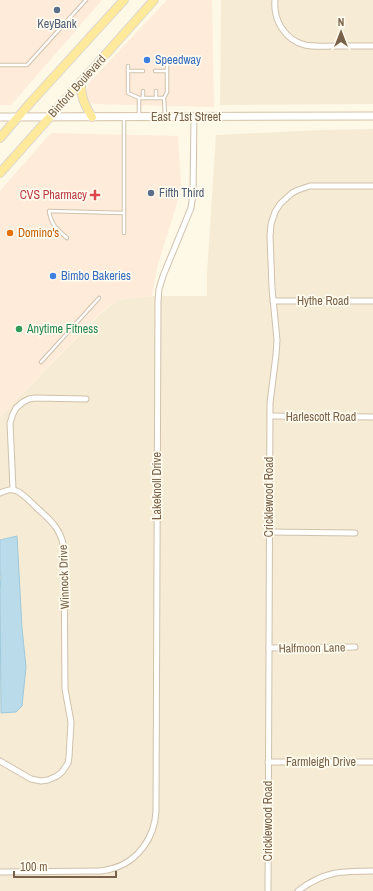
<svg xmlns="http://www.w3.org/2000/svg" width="373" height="891" font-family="'Archivo Narrow',sans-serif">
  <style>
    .residential { fill: #f6ecd5 }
    .commercial { fill: #feebda }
    .water { fill: #badbe9; stroke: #9fc9db }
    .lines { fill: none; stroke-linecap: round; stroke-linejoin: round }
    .service-casing { stroke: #d0c1ab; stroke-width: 4.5 }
    .minor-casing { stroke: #d0c1ab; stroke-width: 7 }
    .secondary-casing { stroke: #d4c3a9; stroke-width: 9 }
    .primary-casing { stroke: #dcd6d0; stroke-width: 10 }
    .service { stroke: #fff; stroke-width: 2.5 }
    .minor { stroke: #fff; stroke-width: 5 }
    .secondary { stroke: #fff; stroke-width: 7 }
    .primary { stroke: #ffea9c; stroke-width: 8 }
    .service-dot { fill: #5c6f8a; stroke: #fffbee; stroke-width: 1.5 }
    .shop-dot { fill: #3f7fe0; stroke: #fffbee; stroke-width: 1.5 }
    .health-dot { fill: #e0444e; stroke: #fffbee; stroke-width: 1.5 }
    .food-dot { fill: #e8710a; stroke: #fffbee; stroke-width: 1.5 }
    .leisure-dot { fill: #2e9e5b; stroke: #fffbee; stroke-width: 1.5 }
    .labels { text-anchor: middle; stroke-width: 3.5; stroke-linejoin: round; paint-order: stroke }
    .service-label { font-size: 12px; fill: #4e5e75; stroke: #fffbee }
    .shop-label { font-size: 12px; fill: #366cbe; stroke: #fffbee; text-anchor: start }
    .street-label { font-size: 12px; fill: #796249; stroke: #fffbee }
    .health-label { font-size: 12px; fill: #be3a42; stroke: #fffbee; text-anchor: end }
    .food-label { font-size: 12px; fill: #c56008; stroke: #fffbee; text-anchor: start }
    .leisure-label { font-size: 12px; fill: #27864d; stroke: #fffbee; text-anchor: start }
  </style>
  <rect width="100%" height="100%" fill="#fef8e7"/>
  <g class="residential">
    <polygon points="221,0 373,0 373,104 220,105"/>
    <polygon points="373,129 373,891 0,891 0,417 99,315 118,300 152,296 207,296 207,273 216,135 321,130"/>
  </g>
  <g class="commercial">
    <polygon points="0,0 102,0 11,105 0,105"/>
    <polygon points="167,0 212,0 214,107 95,104 90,103 86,95 88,84"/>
    <polygon points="51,133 178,136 181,186 175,210 158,264 152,296 118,300 99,314 0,417 0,191"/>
  </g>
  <polygon class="water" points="17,536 22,628 26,667 22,706 16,712 1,713 0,591 1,576 0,572 0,540"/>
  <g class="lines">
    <defs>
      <g id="service">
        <polyline points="0,65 27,65 86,0"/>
        <polyline points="128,66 128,93 139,98"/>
        <polyline points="128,71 143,71"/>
        <polyline points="155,71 167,71"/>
        <polyline points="143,91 143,98"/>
        <polyline points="156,91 156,98"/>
        <polyline points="164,98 167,92 167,62"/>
        <polyline points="139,116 139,98 164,98 165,116"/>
        <polyline points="124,117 124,233"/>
        <path d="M67,238c-10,-9 -16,-13 -18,-27l75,2"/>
        <polyline points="41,362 99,298"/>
      </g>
      <g id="minor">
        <path d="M275,0c-2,20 10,40 30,45 9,2 18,1 28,1 13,0 27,0 40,0"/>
        <polyline points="273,301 373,301"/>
        <polyline points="270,416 373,417"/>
        <polyline points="13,489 10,423 13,414 16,408 23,402 29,399 35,398 86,399"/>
        <path d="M0,493c7,-3 12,-5 19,-1 7,5 13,11 19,17 14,12 25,23 26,42l1,138 6,33 -2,35 -1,6 -6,9 -5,4 -9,4 -7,1 -10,-2 -31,-18"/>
        <polyline points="269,532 355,533"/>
        <polyline points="269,648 355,647"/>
        <polyline points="268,762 373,762"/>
        <path d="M0,872l99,-1c4,0 8,-1 12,-2 27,-7 44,-32 45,-58l2,-510 1,-12 4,-13 28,-68 2,-14 1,-78"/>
        <polyline points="268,891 270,403 276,355 277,340 272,288 270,236 271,224 275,212 280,204 292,193 298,190 310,186 373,186"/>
        <path d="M298,891c26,-20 44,-20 75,-20"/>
      </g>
      <polyline id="secondary" points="0,117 373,116"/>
      <g id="primary">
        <path d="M81,82c0,15 3,22 11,35"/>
        <polyline points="0,138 31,102 124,0"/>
        <polyline points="0,173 154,0"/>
      </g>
    </defs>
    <use href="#service" class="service-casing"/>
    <use href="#minor" class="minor-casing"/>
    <use href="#secondary" class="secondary-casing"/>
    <use href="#primary" class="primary-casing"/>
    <use href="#service" class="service"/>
    <use href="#minor" class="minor"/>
    <use href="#secondary" class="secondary"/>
    <use href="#primary" class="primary"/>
  </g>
  <g class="service-dot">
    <circle cx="57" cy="10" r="4"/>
    <circle cx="151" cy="193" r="4"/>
  </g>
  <g class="shop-dot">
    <circle cx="147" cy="60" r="4"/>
    <circle cx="53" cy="276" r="4"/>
  </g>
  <path class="health-dot" d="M93 189h4v4h4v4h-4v4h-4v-4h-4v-4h4z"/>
  <circle class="food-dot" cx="10" cy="233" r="4"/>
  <circle class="leisure-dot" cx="19" cy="329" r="4"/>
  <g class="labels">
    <g class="service-label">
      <text x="57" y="28">KeyBank</text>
      <text x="159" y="197" text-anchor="start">Fifth Third</text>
    </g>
    <g class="shop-label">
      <text x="155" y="64">Speedway</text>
      <text x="61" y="280">Bimbo Bakeries</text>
    </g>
    <g class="street-label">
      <text transform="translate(77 86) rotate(-48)" y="4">Binford Boulevard</text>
      <text x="186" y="121">East 71st Street</text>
      <text x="323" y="305">Hythe Road</text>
      <text x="321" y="421">Harlescott Road</text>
      <text transform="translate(157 486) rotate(-90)" y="4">Lakeknoll Drive</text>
      <text transform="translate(269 497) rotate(-90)" y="4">Cricklewood Road</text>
      <text transform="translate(64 577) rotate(-92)" y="4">Winnock Drive</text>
      <text transform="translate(312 648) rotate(-1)" y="4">Halfmoon Lane</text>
      <text x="321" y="766">Farmleigh Drive</text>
      <text transform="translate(268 821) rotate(-90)" y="4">Cricklewood Road</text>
    </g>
    <g class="health-label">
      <text x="87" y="199">CVS Pharmacy</text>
    </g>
    <g class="food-label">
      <text x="18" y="237">Domino's</text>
    </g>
    <g class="leisure-label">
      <text x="27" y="333">Anytime Fitness</text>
    </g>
  </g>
  <g transform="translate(341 32)" stroke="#fffbee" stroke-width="3" paint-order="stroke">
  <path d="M0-3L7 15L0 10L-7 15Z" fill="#796249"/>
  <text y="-6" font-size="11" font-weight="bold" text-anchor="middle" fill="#796249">N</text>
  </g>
  <path d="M14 871v6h102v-6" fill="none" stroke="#796249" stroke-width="2"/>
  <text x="20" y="871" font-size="12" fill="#796249" stroke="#fffbee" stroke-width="3" paint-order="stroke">100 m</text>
</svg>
